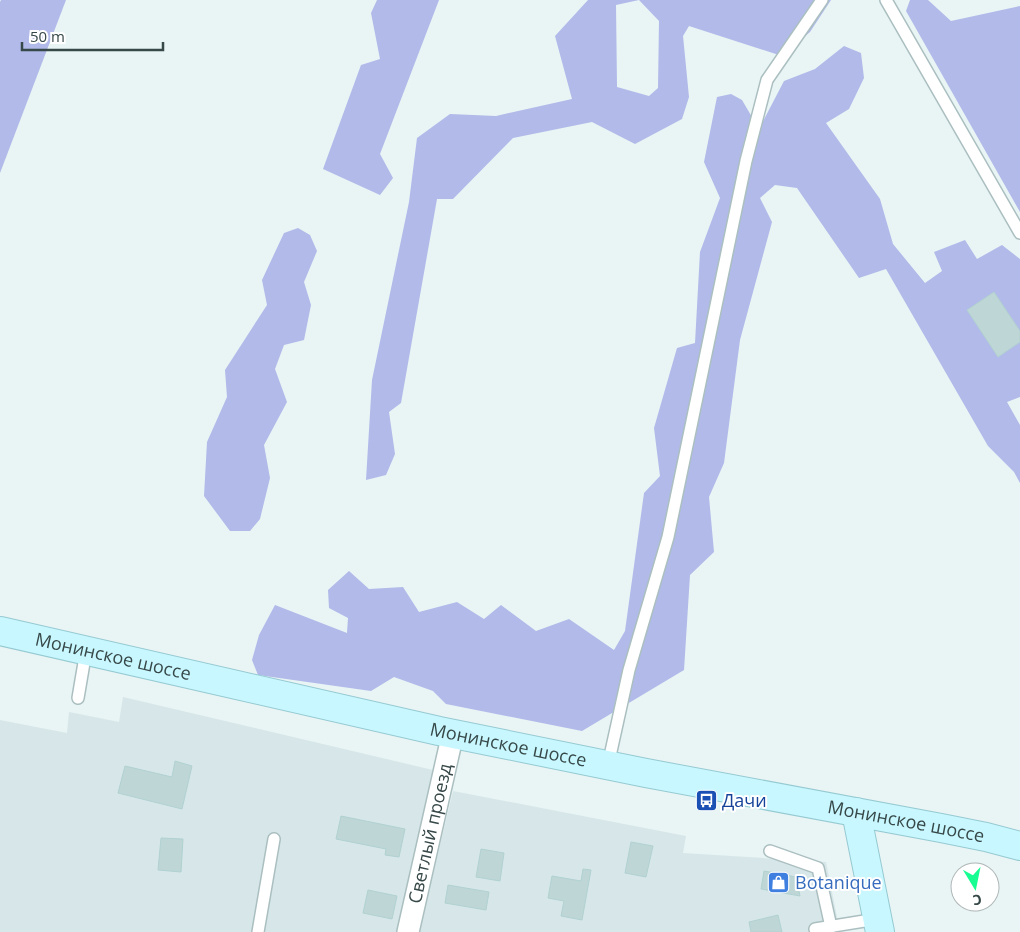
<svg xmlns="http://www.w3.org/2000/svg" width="1020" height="932" font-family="'Open Sans',sans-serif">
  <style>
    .residential { fill: #d7e7e9 }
    .green { fill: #b1bae9; fill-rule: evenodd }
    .building { fill: #bed6d6; stroke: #b1d1d1 }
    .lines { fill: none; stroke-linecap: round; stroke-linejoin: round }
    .lane-casing { stroke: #abbfc0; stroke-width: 14 }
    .street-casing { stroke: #abbfc0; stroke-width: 24 }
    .secondary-casing { stroke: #96cad2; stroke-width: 30 }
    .lane { stroke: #fff; stroke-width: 11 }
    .street { stroke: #fff; stroke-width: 21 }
    .secondary { stroke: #c8f7ff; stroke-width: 28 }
    .labels { text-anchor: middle; stroke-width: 4; stroke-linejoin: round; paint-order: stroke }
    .street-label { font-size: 18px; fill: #374848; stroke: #fff }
    .transit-label { font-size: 18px; fill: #164399; stroke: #fff; text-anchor: start }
    .shop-label { font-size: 18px; fill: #366cbe; stroke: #fff; text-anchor: start }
  </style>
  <rect width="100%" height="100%" fill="#e9f4f5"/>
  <g class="residential">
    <polygon points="123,697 433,770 399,932 0,932 0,720 67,733 69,712 119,722"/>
    <polygon points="453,791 686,836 683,853 826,862 840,932 419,932"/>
  </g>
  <g class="green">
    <polygon points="1,0 66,0 0,173 0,2"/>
    <polygon points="377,0 439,0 380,154 393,178 380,195 323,169 361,65 380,59 371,13"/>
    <path d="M588,0h243l-21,32 -28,24 -93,-30 -6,10 6,61 -7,22 -47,25 -43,-22 -79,16 -60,61h-16l-36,204 -12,9 6,42 -9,21 -20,5 6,-100 37,-178 8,-64 33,-24 46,2 76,-17 -17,-63zM639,0l20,21 -1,67 -9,8 -32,-9 -1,-82z"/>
    <polygon points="910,0 928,0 951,21 1020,6 1020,212 906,11"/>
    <polygon points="844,46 861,53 864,78 849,109 826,123 880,199 893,244 925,283 942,271 934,252 965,240 977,259 1002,245 1020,259 1020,397 1007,402 1020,425 1020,483 1014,472 988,446 886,269 859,278 797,188 775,185 760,198 772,222 740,340 724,463 709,497 714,552 690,575 684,670 582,731 446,704 433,691 394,677 371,691 258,675 252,660 259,635 275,605 347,633 348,618 329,608 328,590 349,571 369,589 403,587 419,612 457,602 484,619 501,605 536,631 569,619 614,650 625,631 644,493 660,476 654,428 677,348 695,343 700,252 720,198 704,162 717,97 731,94 742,100 759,129 784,81 815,69"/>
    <polygon points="298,228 310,235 317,251 304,282 311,305 304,340 284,345 275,369 287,402 264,445 270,478 260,519 250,531 230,531 204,496 207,442 227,397 225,370 267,305 262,280 284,233"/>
  </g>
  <g class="building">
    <polygon points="994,292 1020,331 1020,342 998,357 967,310"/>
    <polygon points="175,761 192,766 182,809 118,793 125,766 172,777"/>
    <polygon points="341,816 405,829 399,857 385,855 386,849 336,839"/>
    <polygon points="161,838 183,839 181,872 158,870"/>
    <polygon points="631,842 653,846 646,877 625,873"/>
    <polygon points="481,849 504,853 500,881 476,877"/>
    <polygon points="583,869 591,870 582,920 561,916 564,901 548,898 552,876 581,881"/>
    <polygon points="764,871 796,877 800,896 761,889"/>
    <polygon points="448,885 489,892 486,910 445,903"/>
    <polygon points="368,890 397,896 392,919 363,913"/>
    <polygon points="778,915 782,932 751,932 749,922"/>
  </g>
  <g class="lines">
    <defs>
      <g id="lane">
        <polyline points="886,0 1020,233"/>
        <polyline points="78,698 86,651"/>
        <polyline points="608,765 629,670 668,537 746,161 767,80 822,0"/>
        <polyline points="770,851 818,868 831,927"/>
        <polyline points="815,929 877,919"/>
        <polyline points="258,932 274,839"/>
      </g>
      <g id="street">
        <path id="s1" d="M408,932l45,-199"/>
      </g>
      <g id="secondary">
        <path id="s2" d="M0,631l439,100 207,42 295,55 45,9 34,9"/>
        <polyline points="856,812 880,932"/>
      </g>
    </defs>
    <use href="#lane" class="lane-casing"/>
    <use href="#street" class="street-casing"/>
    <use href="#secondary" class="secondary-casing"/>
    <use href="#lane" class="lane"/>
    <use href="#street" class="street"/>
    <use href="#secondary" class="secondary"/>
  </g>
  <defs>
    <symbol id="bus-square" viewBox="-11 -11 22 22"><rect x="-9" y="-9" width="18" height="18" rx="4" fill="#1a4fb4" stroke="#fff"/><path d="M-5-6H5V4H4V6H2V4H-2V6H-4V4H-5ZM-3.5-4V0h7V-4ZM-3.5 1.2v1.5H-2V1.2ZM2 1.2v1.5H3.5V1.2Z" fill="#fff"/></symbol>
    <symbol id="shop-square" viewBox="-11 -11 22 22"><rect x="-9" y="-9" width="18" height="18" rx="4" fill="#3f7fe0" stroke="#fff"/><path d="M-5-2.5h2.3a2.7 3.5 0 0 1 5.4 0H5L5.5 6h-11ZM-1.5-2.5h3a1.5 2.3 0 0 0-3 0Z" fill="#fff"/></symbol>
  </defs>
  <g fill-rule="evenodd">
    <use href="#bus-square" x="694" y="788" width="25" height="25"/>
    <use href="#shop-square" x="766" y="870" width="25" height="25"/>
  </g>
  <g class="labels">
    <g class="street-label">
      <text dy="6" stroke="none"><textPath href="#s2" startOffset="116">Монинское шоссе</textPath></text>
      <text dy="6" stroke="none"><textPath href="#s2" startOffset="521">Монинское шоссе</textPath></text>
      <text dy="6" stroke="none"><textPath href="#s2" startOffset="926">Монинское шоссе</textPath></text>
      <text dy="6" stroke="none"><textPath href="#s1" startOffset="101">Светлый проезд</textPath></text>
    </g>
    <g class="transit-label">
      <text x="722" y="807">Дачи</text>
    </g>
    <g class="shop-label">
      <text x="795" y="889">Botanique</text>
    </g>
  </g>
  <g transform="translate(975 887) rotate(170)"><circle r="24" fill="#ffffff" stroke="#afb6b6"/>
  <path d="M0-4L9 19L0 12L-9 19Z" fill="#17fd92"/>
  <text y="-8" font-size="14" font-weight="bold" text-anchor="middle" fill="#374848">С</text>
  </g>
  <path d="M22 42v8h141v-8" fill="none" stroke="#374848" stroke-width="2.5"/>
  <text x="30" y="42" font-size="15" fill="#374848" stroke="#ffffff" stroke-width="4" paint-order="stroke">50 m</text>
</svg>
